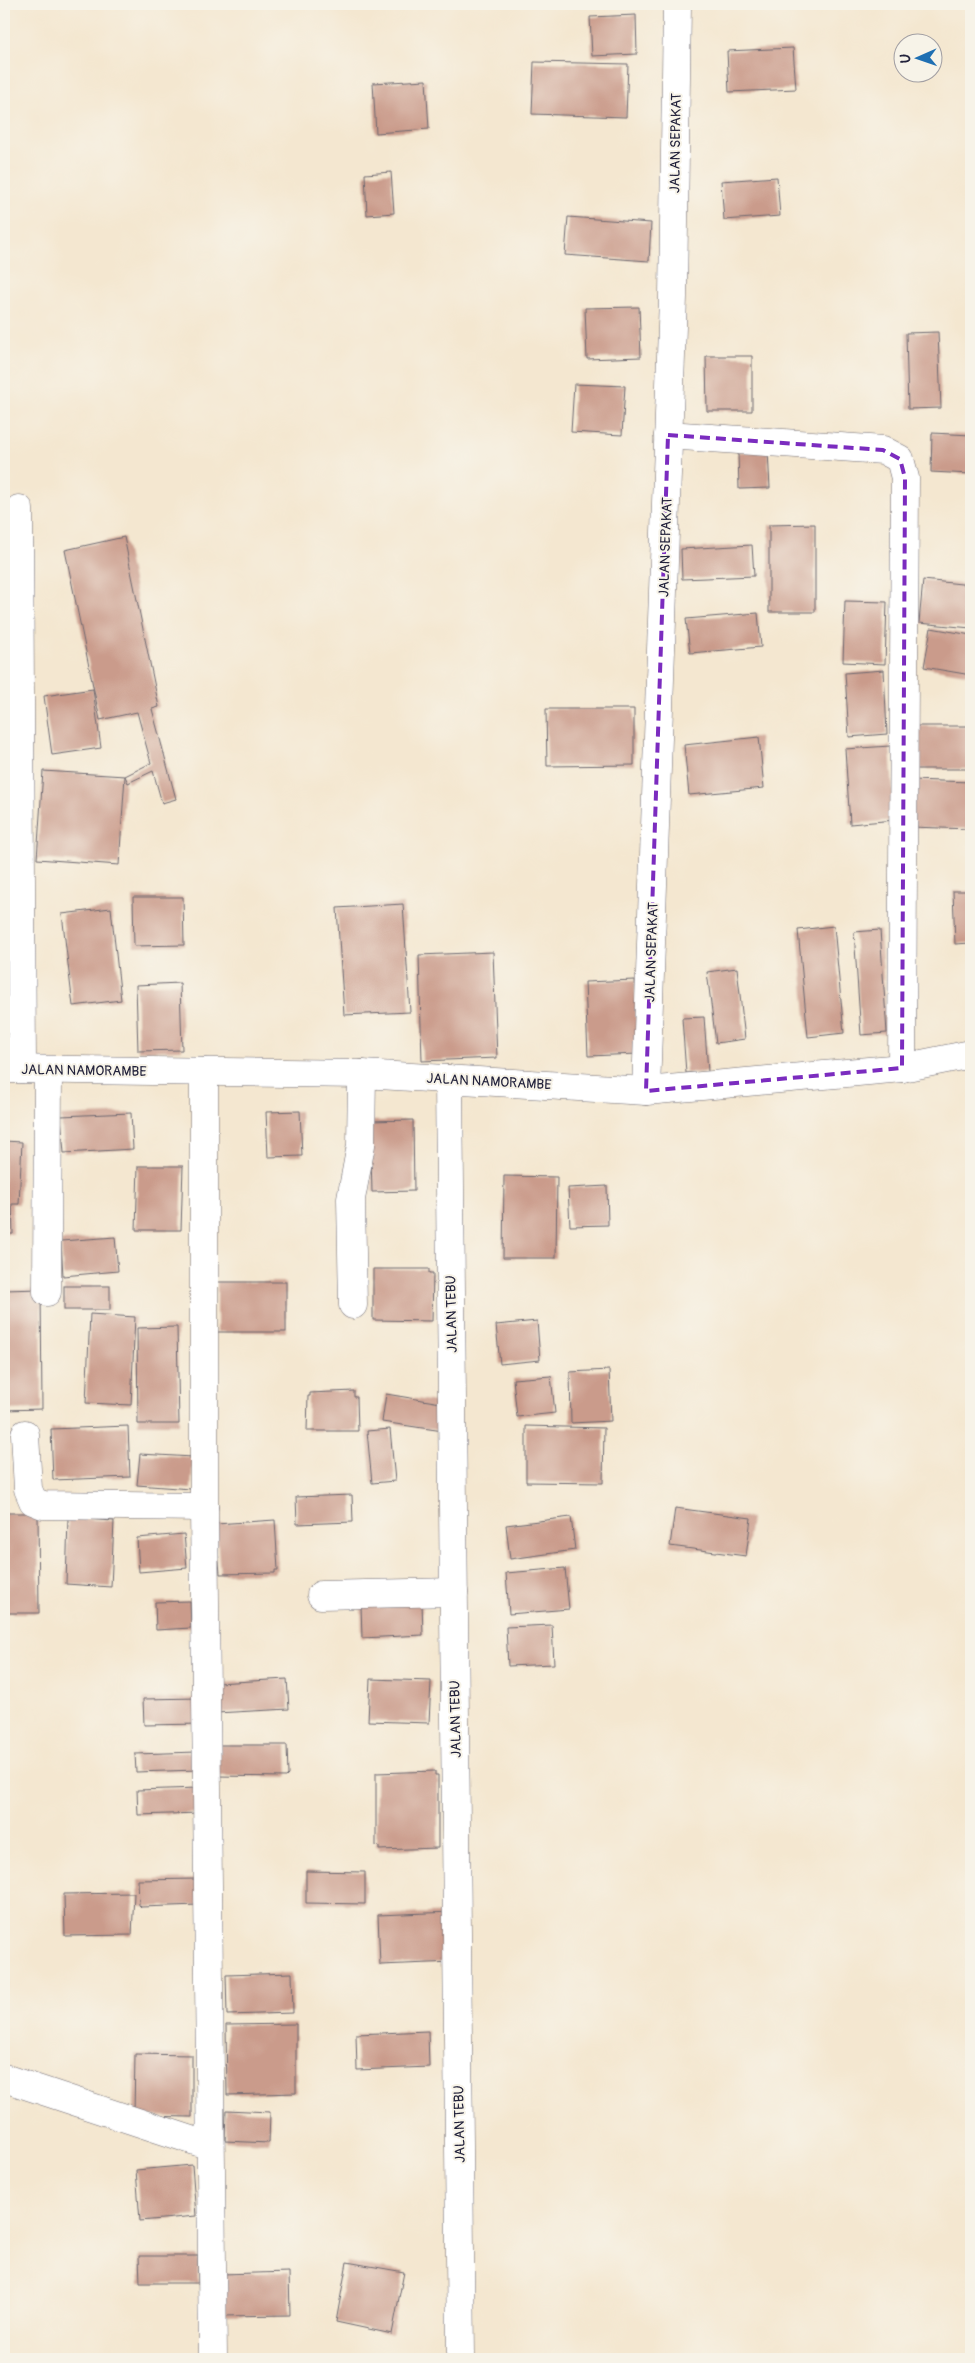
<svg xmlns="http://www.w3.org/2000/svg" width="975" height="2363" font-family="Pangolin,sans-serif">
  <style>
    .building { fill: #ca9b8b }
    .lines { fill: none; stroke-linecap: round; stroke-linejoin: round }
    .minor-casing { stroke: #6c676f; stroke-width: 29 }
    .minor { stroke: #fff; stroke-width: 28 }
    .marked { fill: none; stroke: #7b2cbf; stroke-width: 4; stroke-dasharray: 10 6; stroke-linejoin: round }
    .labels { text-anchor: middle; stroke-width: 4; stroke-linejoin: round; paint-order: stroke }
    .street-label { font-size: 14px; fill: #22223b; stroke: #f7f3e8 }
  </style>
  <rect width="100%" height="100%" fill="#f7f3e8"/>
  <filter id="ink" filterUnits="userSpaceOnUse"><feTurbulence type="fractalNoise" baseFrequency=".02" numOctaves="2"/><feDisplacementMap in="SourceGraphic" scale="10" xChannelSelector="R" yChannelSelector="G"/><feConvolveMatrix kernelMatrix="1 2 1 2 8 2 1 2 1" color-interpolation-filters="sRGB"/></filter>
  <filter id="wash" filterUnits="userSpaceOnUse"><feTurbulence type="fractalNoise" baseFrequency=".0096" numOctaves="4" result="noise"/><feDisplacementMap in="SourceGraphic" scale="20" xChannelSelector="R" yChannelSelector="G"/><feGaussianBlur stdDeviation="1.12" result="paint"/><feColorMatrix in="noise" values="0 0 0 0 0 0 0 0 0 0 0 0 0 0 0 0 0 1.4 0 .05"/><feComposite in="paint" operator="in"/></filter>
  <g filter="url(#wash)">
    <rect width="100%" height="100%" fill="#f4e7d0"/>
    <g id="blocks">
      <g class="building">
        <polygon points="636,15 637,54 592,56 590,17"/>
        <polygon points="793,48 796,89 729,92 727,51"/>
        <polygon points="534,62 628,64 626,117 532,114"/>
        <polygon points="426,80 429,129 376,133 373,83"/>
        <polygon points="391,172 394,213 367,215 365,174"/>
        <polygon points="777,177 780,216 724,220 721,181"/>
        <polygon points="568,217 651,223 649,261 565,255"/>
        <polygon points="639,307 641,357 587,359 585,308"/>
        <polygon points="938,332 941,408 908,409 906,333"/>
        <polygon points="706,356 752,356 752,411 707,411"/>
        <polygon points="574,384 625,386 622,435 571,432"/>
        <polygon points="932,433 971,435 971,474 931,472"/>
        <polygon points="768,451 770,488 739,489 738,452"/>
        <polygon points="815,524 815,612 769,612 769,525"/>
        <polygon points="124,537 159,707 152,709 176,799 162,803 153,771 128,783 125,776 119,865 37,859 43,771 125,776 151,763 137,712 100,720 65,550"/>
        <polygon points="752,545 754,576 682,579 681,549"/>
        <polygon points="923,580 971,585 971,628 919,623"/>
        <polygon points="845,601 887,602 885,664 843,662"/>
        <polygon points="758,613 761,647 690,653 686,619"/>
        <polygon points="931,628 971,635 971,675 924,667"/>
        <polygon points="884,670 887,734 849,737 845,673"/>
        <polygon points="93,689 101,748 52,755 44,696"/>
        <polygon points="546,709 634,709 634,765 547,766"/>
        <rect x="912" y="726" width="59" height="43"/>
        <polygon points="759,737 764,788 689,795 684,745"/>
        <polygon points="890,746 895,820 850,824 845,749"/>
        <polygon points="911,780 971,782 971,829 910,827"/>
        <polygon points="953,891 971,891 971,943 955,944"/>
        <polygon points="133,897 183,897 184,945 134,946"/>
        <polygon points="403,904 410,1012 344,1015 337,908"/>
        <polygon points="111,908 121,1000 73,1006 62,914"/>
        <polygon points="834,926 844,1033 808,1037 798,930"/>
        <polygon points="880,930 887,1033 861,1035 854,932"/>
        <polygon points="493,952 497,1058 422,1061 419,955"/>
        <polygon points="737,968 745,1039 716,1043 707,972"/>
        <polygon points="635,980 638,1054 588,1056 585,982"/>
        <polygon points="180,983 182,1050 138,1051 136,985"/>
        <polygon points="704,1017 708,1072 686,1073 682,1018"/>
        <polygon points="300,1111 302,1156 268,1157 266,1112"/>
        <polygon points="131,1113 133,1149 64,1153 61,1116"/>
        <polygon points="413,1120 414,1191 372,1192 370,1121"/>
        <polygon points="4,1141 22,1142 19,1204 12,1204 13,1234 4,1234"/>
        <polygon points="138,1166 183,1166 181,1230 136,1230"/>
        <polygon points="504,1176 557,1177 556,1258 503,1258"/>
        <polygon points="607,1186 608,1225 570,1226 568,1188"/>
        <polygon points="115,1237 118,1271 63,1276 61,1241"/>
        <polygon points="373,1269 429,1269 429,1273 433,1273 432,1321 373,1320"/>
        <rect x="217" y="1282" width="69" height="50"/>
        <rect x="64" y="1286" width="46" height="24"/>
        <polygon points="41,1289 42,1409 4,1410 4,1290"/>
        <polygon points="90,1314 135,1317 131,1405 86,1403"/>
        <polygon points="537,1321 540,1360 500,1364 496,1325"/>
        <polygon points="177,1327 179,1424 138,1424 137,1328"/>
        <polygon points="609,1370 611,1421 571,1423 570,1372"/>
        <polygon points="551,1376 555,1413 517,1417 513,1379"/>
        <polygon points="354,1391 354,1397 357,1397 358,1431 307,1431 308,1396 310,1396 310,1393"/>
        <polygon points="386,1394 447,1404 443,1431 382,1422"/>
        <polygon points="128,1426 130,1477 53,1480 51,1429"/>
        <polygon points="526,1426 604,1428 603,1483 526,1482"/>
        <polygon points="390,1429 395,1481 372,1483 367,1431"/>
        <polygon points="140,1454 193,1457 191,1489 137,1485"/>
        <polygon points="352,1495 353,1522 297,1524 296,1497"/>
        <polygon points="675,1508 751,1518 746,1556 670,1546"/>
        <polygon points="4,1513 38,1513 39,1613 4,1613"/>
        <polygon points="571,1517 575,1550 510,1559 506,1525"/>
        <polygon points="68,1518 114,1521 111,1587 66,1584"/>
        <polygon points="275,1520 278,1570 275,1570 275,1573 220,1574 216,1524"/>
        <polygon points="184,1534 187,1568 139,1572 137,1538"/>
        <polygon points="565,1568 569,1609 509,1614 506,1573"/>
        <polygon points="190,1601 191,1628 156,1630 155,1602"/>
        <polygon points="422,1603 423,1635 362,1638 361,1605"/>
        <polygon points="552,1625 554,1664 508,1666 506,1627"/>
        <polygon points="287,1679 289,1709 216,1713 217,1683"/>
        <polygon points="370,1679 431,1681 429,1723 368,1721"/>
        <polygon points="201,1698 202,1724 144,1725 143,1699"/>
        <polygon points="221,1745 287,1745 288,1775 286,1777 217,1776 217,1746"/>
        <polygon points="197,1752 197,1770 136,1772 135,1754"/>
        <polygon points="435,1771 435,1775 438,1775 438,1848 379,1850 379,1847 376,1846 376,1773"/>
        <polygon points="198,1788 199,1813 138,1815 137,1790"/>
        <polygon points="306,1871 365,1872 365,1904 306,1903"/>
        <polygon points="197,1879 198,1905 141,1907 139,1905 138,1880"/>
        <polygon points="134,1893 132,1935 65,1936 64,1894"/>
        <polygon points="452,1912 454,1962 380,1965 378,1915"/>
        <polygon points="292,1973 293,2013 227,2015 226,1975"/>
        <polygon points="4,1980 9,1982 4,1995"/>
        <polygon points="296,2024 296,2093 227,2095 226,2025"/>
        <polygon points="428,2031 429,2067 357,2070 356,2034"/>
        <polygon points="135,2054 192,2055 192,2117 134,2116"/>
        <polygon points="226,2110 270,2112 269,2143 225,2141"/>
        <polygon points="192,2165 196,2216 140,2221 136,2170"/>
        <polygon points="139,2256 198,2256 198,2283 140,2283"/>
        <polygon points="347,2262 404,2272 392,2334 336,2322"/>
        <polygon points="289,2272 290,2315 222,2316 222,2274"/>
      </g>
    </g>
  </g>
  <g filter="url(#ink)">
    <use href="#blocks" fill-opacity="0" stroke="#6c676f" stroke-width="1"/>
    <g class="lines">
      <defs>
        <g id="minor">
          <polyline points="668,435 883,450 900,459 905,478 902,1068"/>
          <polyline points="19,509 22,1069"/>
          <polyline points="4,1069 362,1074 646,1091 902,1068 971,1054"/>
          <polyline points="204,1072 204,1507 213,2359"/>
          <polyline points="449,1079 461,2359"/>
          <polyline points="646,1091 673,297 677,4"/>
          <polyline points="47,1292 48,1070"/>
          <polyline points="353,1305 351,1199 361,1145 362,1074"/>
          <polyline points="25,1434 28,1489 33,1501 43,1505 204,1507"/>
          <polyline points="321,1595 454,1592"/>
          <polyline points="4,2078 210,2146"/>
        </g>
      </defs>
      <use href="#minor" class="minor-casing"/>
      <use href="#minor" class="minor"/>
    </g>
  </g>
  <path class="marked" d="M668,435l215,15 17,9 5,19 -3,590 -256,23z"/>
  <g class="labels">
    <g class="street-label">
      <text transform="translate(675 143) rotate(-89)" y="5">JALAN SEPAKAT</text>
      <text transform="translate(665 547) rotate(-88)" y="5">JALAN SEPAKAT</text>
      <text transform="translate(651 952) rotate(-88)" y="5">JALAN SEPAKAT</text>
      <text transform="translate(84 1070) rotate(1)" y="5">JALAN NAMORAMBE</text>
      <text transform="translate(489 1081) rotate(3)" y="5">JALAN NAMORAMBE</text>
      <text transform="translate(451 1314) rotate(-91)" y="5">JALAN TEBU</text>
      <text transform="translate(455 1719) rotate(-91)" y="5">JALAN TEBU</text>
      <text transform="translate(459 2124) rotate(-91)" y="5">JALAN TEBU</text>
    </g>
  </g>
  <rect width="975" height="2363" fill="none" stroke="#f7f3e8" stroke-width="20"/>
  <g transform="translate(918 58) rotate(268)"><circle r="24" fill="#f7f3e8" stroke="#a29fa3"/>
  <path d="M0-4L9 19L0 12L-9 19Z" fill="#1f6fb2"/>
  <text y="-8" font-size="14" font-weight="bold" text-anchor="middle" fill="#22223b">U</text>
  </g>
</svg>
